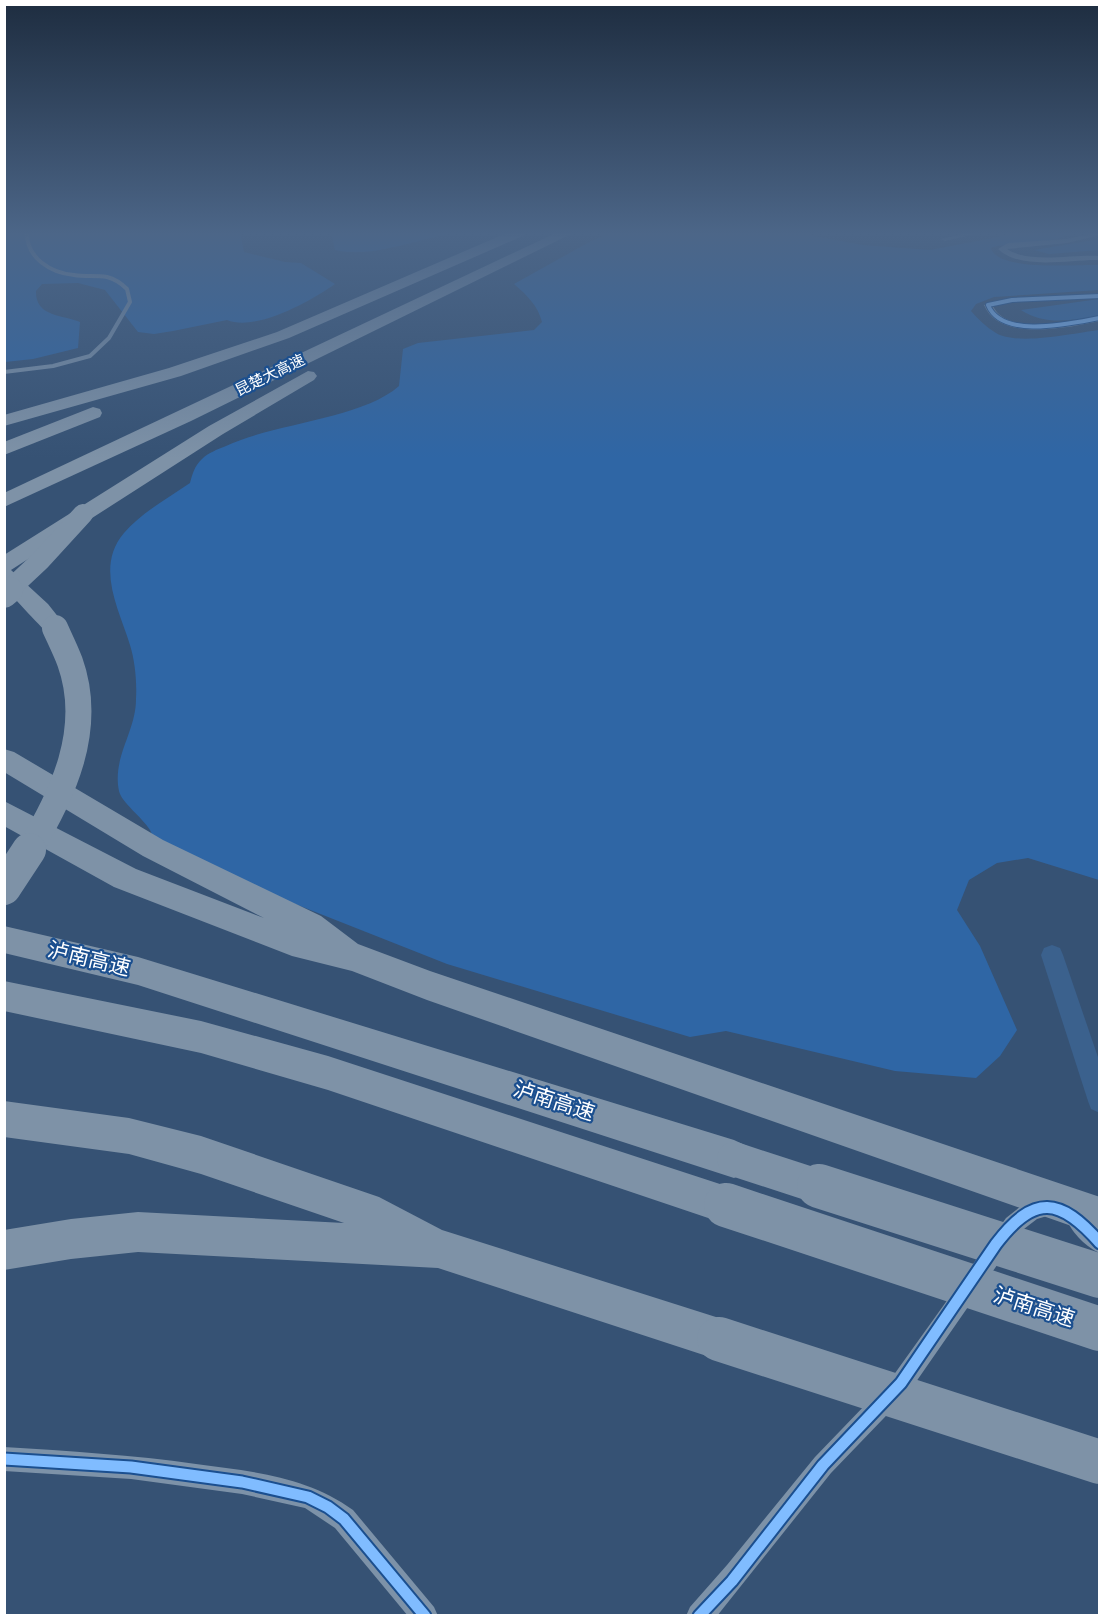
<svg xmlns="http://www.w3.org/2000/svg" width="1104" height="1620" font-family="Raleway,'Noto Sans SC',sans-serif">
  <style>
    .green { fill: #2f66a5 }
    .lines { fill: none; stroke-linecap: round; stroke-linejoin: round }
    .canal { fill: #3b618d; fill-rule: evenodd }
    .service { stroke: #7d92a8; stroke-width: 4 }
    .minor { fill: #7d92a8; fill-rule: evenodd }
    .motorway { fill: #7e92a7; fill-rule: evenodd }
    .motorway-bridge-far3 { stroke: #7e92a7; stroke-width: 20 }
    .motorway-bridge-far2 { stroke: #7e92a7; stroke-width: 26 }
    .motorway-bridge-far1 { stroke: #7e92a7; stroke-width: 34 }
    .motorway-bridge { stroke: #7e92a7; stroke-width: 44 }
    .cycleway-far1-casing { stroke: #1b4f8f; stroke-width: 6 }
    .cycleway-casing { stroke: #1b4f8f; stroke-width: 15 }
    .cycleway-far1 { stroke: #80bcff; stroke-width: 4 }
    .cycleway { stroke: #80bcff; stroke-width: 11 }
    .labels { text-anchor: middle; stroke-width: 4.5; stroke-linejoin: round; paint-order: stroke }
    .far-street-label { font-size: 15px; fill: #fff; stroke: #1b4f8f }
    .near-street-label { font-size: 21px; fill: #fff; stroke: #1b4f8f }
  </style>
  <rect width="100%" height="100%" fill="#365274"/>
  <g class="green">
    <path d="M5,232h235l4,20 41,10 16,1 34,21c-24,17 -79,48 -108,36l-54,11 -19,3 -16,-2 -33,-42 -27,-7 -36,1 -6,7c-1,26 27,24 44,31l-2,26 -45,11 -28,3z"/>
    <path d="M331,232h130c-41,5 -85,27 -126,18z"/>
    <path d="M613,232h179l71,13 67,5 93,-18 46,1 -11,6 -61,7 -6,2c6,24 87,16 108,17v25l-105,7 -18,7 -5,7c7,8 15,16 25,22 22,13 78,0 103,-3v550l-71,-22 -31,5 -28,17 -12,30 23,36 37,84 -17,26 -24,22 -81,-7 -169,-40 -36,6 -243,-73 -294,-116c0,-6 0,-13 -3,-18 -7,-12 -29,-28 -31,-39 -7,-34 17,-59 17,-92 1,-17 -1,-38 -6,-54 -11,-36 -35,-78 -6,-112 17,-20 44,-35 66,-50 2,-8 5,-18 12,-24 6,-6 16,-10 24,-13 48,-23 136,-27 173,-60l4,-37 15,-6 116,-13 8,-8c-4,-16 -15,-27 -28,-38l77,-43z"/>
    <polygon points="1099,239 1099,250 1049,254 1034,250"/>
    <path d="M1099,299v17c-27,4 -54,10 -78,-6z"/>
  </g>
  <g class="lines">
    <polygon class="canal" points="1052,945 1060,948 1063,955 1100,1063 1100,1113 1091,1109 1088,1101 1041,955 1044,948"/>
    <path class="service" d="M4,372l49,-6 37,-10 19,-18 21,-36 -3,-13c-6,-6 -12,-10 -20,-12 -11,-2 -22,0 -33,-2 -23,-2 -48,-17 -47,-43"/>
    <g class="minor">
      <polygon points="970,232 983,232 945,241 941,239"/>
      <path d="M1100,232v3l-33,8 -60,6c22,15 66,5 93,7v4c-31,-1 -78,11 -102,-11l10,-6 59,-4z"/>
      <path d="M1100,294v4l-88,4 -19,4c14,31 82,14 107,10v5c-30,6 -101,22 -116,-16l28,-7z"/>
      <polygon points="1047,1197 1054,1200 1057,1207 1054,1214 1037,1219 1020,1232 909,1392 831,1473 717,1616 686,1616 690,1607 727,1565 815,1457 893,1376 1006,1218 1026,1202"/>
      <path d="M1077,1210l7,3 16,15v25c-13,-5 -28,-20 -33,-33l3,-7z"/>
      <path d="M4,1447c65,4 129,8 192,17 55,7 112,13 157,46l81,97 4,9h-30l-73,-88 -30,-20 -63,-14 -111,-15 -127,-8z"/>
    </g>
    <g class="motorway">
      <polygon points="509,232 527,232 525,235 289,338 181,376 4,426 4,415 169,368 277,332"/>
      <polygon points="558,232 575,232 191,421 4,507 4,493"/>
      <path d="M308,371l6,1 3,4 -3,4 -91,54 -212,136 37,34 19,24 -4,5c-5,2 -9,3 -14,1 -4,-2 -37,-39 -45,-46v-33l205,-129z"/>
      <polygon points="93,407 100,409 102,413 100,417 4,455 4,442"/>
      <polygon points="4,749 14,752 163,840 321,916 358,944 430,971 1100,1197 1100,1236 427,1000 352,971 292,956 114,887 4,826 4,801 136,869 264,918 143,856 4,772"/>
      <polygon points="4,926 138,957 734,1140 747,1146 753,1159 747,1172 734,1178 138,985 4,953"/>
      <polygon points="4,981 201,1021 328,1056 726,1186 740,1191 745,1205 740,1219 726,1224 328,1090 201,1053 4,1011"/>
      <polygon points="4,1101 129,1118 201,1136 379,1197 442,1230 719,1318 734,1324 740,1339 734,1354 719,1360 438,1268 138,1252 71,1259 4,1270 4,1230 71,1219 138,1212 344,1223 201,1174 129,1154 4,1137"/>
    </g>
    <polyline class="motorway-bridge-far3" points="8,591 40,561 83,514"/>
    <g class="motorway-bridge-far2">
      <polyline points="4,595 10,590"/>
      <path d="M28,852c35,-57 66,-123 42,-190 -4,-11 -10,-23 -15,-34"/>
    </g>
    <g class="motorway-bridge-far1">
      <polyline points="4,888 29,850"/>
      <polyline points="734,1159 823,1188"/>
    </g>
    <g class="motorway-bridge">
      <polyline points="819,1186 1100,1276"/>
      <polyline points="726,1205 1100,1329"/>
      <polyline points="719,1339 1100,1462"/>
    </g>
    <defs>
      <path id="cycleway-far1" d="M1100,296l-88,4 -24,5c14,35 84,18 112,13"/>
      <g id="cycleway">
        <polyline points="4,1459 131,1467 242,1482 308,1497 328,1507 344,1519 425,1616"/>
        <path d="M699,1616l33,-35 91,-116 78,-82 95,-139c38,-50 64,-47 104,-1"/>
      </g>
    </defs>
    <use href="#cycleway-far1" class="cycleway-far1-casing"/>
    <use href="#cycleway" class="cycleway-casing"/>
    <use href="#cycleway-far1" class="cycleway-far1"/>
    <use href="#cycleway" class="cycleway"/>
  </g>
  <linearGradient id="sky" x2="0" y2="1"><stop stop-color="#1e2d40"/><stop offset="0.51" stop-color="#4c6688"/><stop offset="1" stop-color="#4c6688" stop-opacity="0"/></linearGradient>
  <rect width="1104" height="458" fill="url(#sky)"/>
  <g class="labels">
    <g class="far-street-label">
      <text transform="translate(270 375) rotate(-26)" y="5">昆楚大高速</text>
    </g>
    <g class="near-street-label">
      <text transform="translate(89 959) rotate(14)" y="7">泸南高速</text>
      <text transform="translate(554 1101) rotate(18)" y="7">泸南高速</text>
      <text transform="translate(1034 1307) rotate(18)" y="7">泸南高速</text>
    </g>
  </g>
  <rect width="1104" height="1620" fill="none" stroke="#ffffff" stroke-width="12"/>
</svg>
